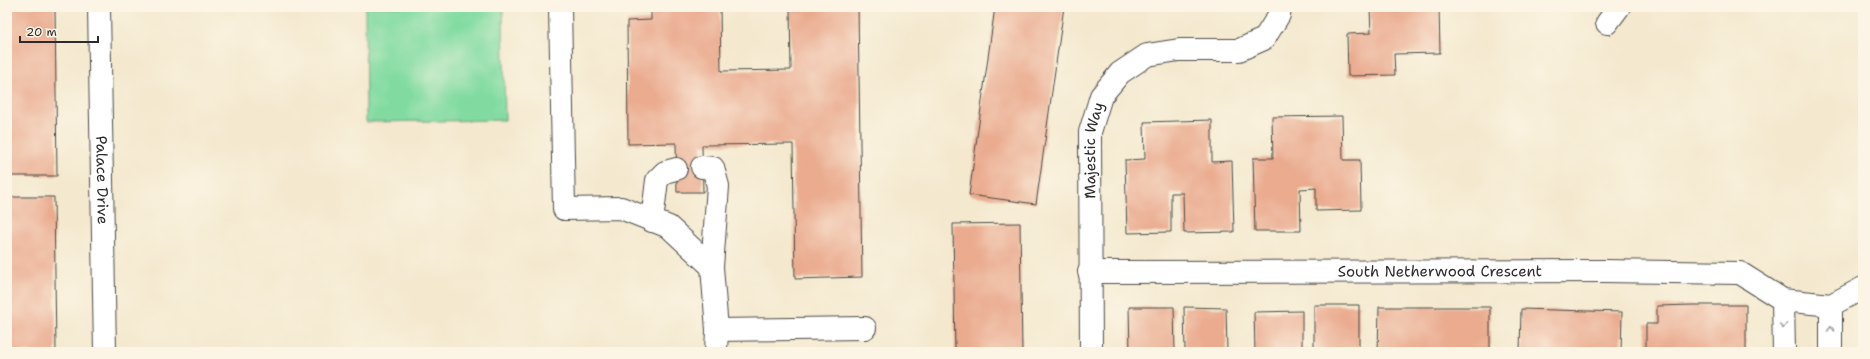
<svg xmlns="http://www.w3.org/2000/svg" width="1870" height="359" font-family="'Shantell Sans',sans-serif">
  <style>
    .green { fill: #81dba1; stroke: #568366 }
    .building { fill: #eaab8f }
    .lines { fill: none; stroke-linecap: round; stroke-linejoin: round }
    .minor-casing { stroke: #494844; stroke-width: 24 }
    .minor { stroke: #fff; stroke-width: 22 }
    .oneway { stroke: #a0a0a0 }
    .labels { text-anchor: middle; stroke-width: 3.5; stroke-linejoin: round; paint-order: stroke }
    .street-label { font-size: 15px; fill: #2b2b2b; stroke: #fcf5e5 }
  </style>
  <rect width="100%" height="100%" fill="#fcf5e5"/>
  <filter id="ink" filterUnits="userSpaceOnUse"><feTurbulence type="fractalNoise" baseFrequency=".025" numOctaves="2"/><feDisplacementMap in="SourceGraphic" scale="8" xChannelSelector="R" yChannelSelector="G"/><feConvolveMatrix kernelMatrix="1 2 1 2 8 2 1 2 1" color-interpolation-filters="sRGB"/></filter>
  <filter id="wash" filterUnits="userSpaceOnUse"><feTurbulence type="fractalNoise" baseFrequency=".012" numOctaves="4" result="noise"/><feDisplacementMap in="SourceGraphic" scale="16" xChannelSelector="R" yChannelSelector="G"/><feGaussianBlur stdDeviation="0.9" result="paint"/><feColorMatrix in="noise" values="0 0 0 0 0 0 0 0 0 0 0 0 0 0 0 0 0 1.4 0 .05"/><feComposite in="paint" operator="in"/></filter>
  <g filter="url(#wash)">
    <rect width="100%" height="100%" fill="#f4e9cf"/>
    <polygon class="green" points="365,7 503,7 505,120 366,122"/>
    <g id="blocks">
      <g class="building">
        <polygon points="7,7 55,7 57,176 7,176"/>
        <polygon points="651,7 720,7 721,71 791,70 790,7 858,7 862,277 795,279 793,144 702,145 703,192 677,192 676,143 628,144 627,21 651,20"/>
        <polygon points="995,7 1064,7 1036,204 969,195"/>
        <polygon points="1349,7 1439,7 1440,53 1394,54 1395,75 1348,76 1347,34 1371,33 1370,8 1349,9"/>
        <polygon points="1342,116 1343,160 1360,160 1361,210 1316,211 1316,188 1300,189 1301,231 1255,231 1253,158 1273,158 1272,117"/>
        <polygon points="1212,120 1212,162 1232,161 1234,232 1184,233 1183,193 1171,193 1171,232 1127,233 1125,160 1145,159 1144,122"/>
        <polygon points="7,197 54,197 56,352 7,352"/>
        <polygon points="1020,223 1022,352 955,352 953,224"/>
        <polygon points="1314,305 1359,305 1359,352 1255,352 1254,312 1302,311 1302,349 1314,349"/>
        <polygon points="1693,305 1746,305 1746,352 1646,352 1646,324 1657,324 1657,306"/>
        <polygon points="1129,307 1174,307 1175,352 1130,352"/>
        <polygon points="1184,307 1226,308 1227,352 1185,352"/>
        <polygon points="1379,307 1490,307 1490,352 1378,352"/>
        <polygon points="1521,309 1622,312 1621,352 1520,352"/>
      </g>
    </g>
  </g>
  <g filter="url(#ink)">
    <use href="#blocks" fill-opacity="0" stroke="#494844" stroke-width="1"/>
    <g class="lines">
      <defs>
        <g id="minor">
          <path id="s1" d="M99,7l6,345"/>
          <polyline points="560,7 564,209 621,208 669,227 712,267 717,330 716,352"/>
          <polyline points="1607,23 1619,7"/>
          <polyline points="702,167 713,168 718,186 712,267"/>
          <polyline points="652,221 657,180 665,172 676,169"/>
          <path id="s2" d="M1089,272l514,-1 137,2 43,27 48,5 32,-17"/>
          <polyline points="1783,300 1784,352"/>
          <polyline points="1831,305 1831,352"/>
          <polyline points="717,330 865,328"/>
          <path id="s3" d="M1091,352l-1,-220 11,-36 19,-23 27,-18 32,-5h60l25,-11 15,-24 1,-8"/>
        </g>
      </defs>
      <use href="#minor" class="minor-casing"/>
      <use href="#minor" class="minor"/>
    </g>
    <defs><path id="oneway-chevron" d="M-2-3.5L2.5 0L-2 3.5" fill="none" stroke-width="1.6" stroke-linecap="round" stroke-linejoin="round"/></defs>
    <g class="oneway">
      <use href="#oneway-chevron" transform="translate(1783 326) rotate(89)"/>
      <use href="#oneway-chevron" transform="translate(1831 329) rotate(-90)"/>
    </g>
  </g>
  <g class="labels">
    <g class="street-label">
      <text dy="5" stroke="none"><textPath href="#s3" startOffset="202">Majestic Way</textPath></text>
      <text dy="5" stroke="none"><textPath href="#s1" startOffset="173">Palace Drive</textPath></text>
      <text dy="5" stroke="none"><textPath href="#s2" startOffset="351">South Netherwood Crescent</textPath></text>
    </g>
  </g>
  <rect width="1870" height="359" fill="none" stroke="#fcf5e5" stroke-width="24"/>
  <path d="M20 36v6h78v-6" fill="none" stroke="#2b2b2b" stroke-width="2"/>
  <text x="26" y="36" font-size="12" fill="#2b2b2b" stroke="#fcf5e5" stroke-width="3" paint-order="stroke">20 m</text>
</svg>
